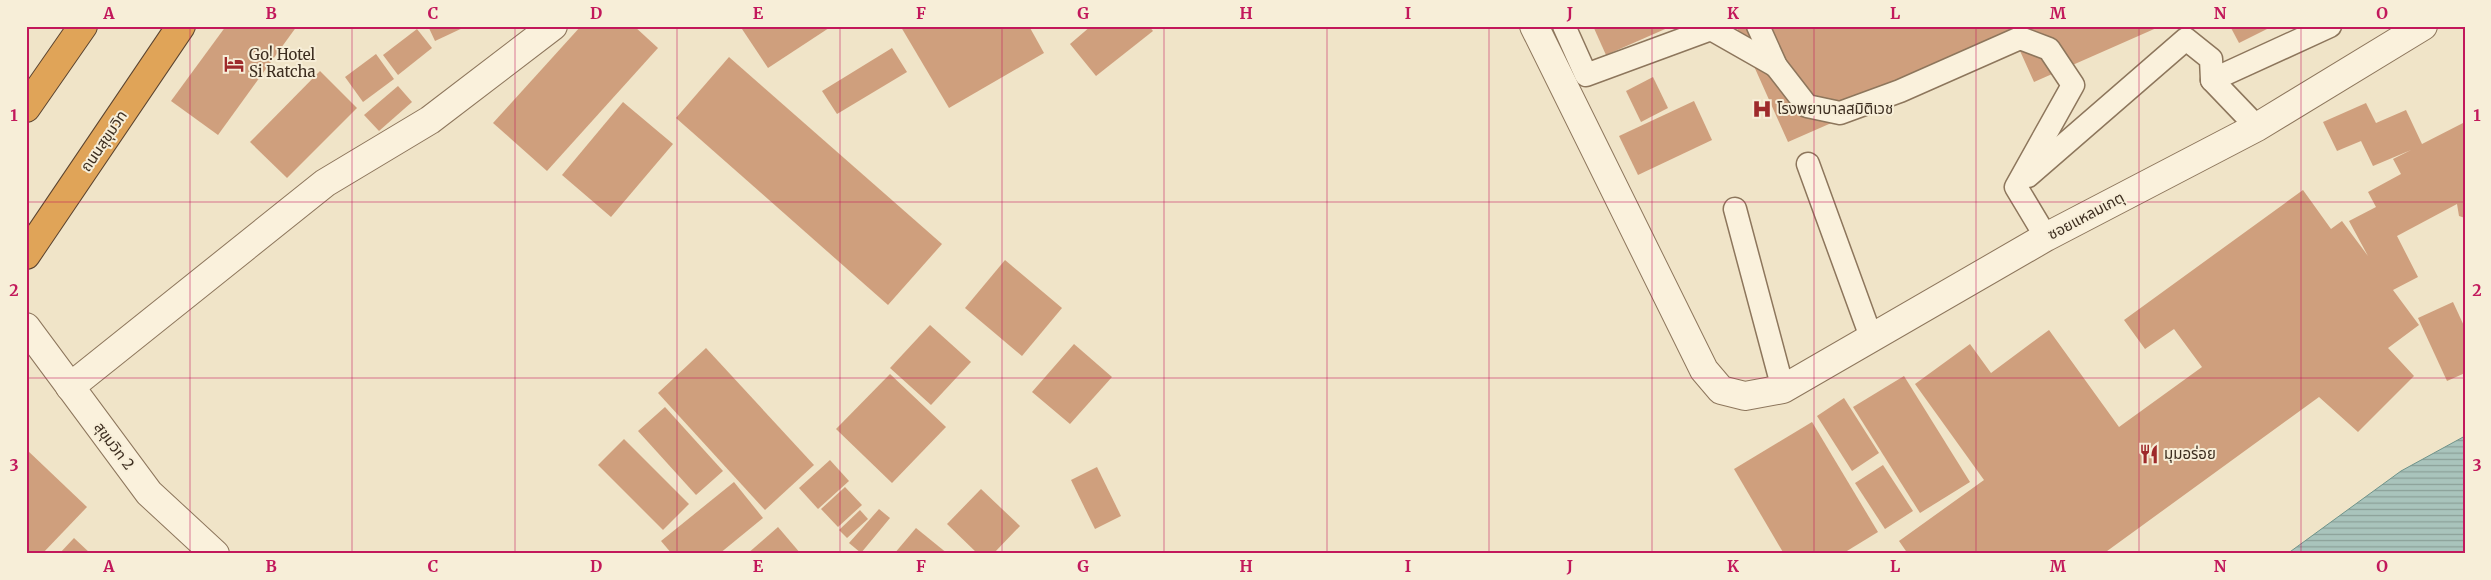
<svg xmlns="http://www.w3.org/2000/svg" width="2491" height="580" font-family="Merriweather,'Noto Sans Thai',serif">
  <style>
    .water { fill: url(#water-rules); stroke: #6f938a }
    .building { fill: #cf9f7d }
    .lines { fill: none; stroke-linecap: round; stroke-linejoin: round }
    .lane-casing { stroke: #8d765c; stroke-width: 25 }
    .street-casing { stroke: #8d765c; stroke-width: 30 }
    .highway-casing { stroke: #5b4430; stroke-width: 30 }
    .lane { stroke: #faf1dc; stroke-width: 22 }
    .street { stroke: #faf1dc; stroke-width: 28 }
    .highway { stroke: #e0a458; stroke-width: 28 }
    .grid { fill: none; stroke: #c2185b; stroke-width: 1; stroke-opacity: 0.55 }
    .labels { text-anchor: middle; stroke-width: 4; stroke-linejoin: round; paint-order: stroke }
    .poi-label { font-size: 15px; fill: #3d2e20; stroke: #f7eed8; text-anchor: start }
    .street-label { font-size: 15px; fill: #3d2e20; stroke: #f7eed8 }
    .neatline { fill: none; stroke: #c2185b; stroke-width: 2 }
    .grid-label { font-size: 16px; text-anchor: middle; font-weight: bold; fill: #c2185b }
  </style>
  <defs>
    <pattern id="water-rules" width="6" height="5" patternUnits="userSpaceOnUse" patternTransform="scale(1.25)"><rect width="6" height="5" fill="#a9c4bc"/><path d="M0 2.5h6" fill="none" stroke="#8ba098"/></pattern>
  </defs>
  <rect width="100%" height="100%" fill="#f0e4c8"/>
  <polygon class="water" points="2465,436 2465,554 2287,554 2401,471"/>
  <g class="building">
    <polygon points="226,26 297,26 218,135 171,101"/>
    <polygon points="428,26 467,26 435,41"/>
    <polygon points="581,26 634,26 658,48 547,171 493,123"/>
    <polygon points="740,26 832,26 768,68"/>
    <polygon points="1029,26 1044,53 949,108 901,27"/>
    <polygon points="1091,26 1149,26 1153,31 1096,76 1070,44"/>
    <polygon points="1593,26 1672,26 1606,55"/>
    <polygon points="1736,26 2161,26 2034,82 2016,42 1788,142"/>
    <polygon points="2230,26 2273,26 2239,43"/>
    <polygon points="417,29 432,48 398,75 383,55"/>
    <polygon points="892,48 907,72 837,114 822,91"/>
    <polygon points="376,54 394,79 363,102 345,77"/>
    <polygon points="729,57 942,244 888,305 676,118"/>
    <polygon points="320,71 357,108 287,178 250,142"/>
    <polygon points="1653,77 1668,108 1641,122 1626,91"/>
    <polygon points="398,86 412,102 379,131 364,115"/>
    <polygon points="1694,101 1712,140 1638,175 1619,136"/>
    <polygon points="623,102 673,144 611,217 562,175"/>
    <polygon points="2366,103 2376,123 2406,110 2422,144 2465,122 2465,218 2459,216 2457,204 2397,236 2418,277 2393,290 2419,325 2388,348 2414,376 2358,432 2319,397 2103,554 1908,554 1899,541 1984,480 1915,384 1970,344 1991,373 2049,330 2119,427 2202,367 2174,329 2145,349 2124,320 2303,190 2331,229 2342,221 2368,256 2349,221 2376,207 2368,192 2401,174 2393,159 2411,150 2373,166 2361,141 2337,151 2323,122"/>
    <polygon points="1005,260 1062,308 1022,356 965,308"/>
    <polygon points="2453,302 2465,328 2465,373 2447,381 2418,318"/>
    <polygon points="930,325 971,362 931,405 890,368"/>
    <polygon points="1074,344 1112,377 1070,424 1032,392"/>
    <polygon points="706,348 814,465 765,510 658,393"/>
    <polygon points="890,374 946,427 892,483 836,429"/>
    <polygon points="1904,376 1970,482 1920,513 1853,407"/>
    <polygon points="1844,398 1879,453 1852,471 1817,416"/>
    <polygon points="665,407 723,471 696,495 638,431"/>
    <polygon points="1812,422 1878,532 1842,554 1784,554 1734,469"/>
    <polygon points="624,439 689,504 663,530 598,465"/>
    <polygon points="26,449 87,507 42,554 30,554 26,550"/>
    <polygon points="830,460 849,481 818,509 799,488"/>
    <polygon points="1883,465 1913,511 1885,529 1855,483"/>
    <polygon points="1097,467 1121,516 1095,529 1071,480"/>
    <polygon points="734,482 763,518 719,554 672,554 661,541"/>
    <polygon points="845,487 862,505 838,527 821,509"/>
    <polygon points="981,489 1020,526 993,554 978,554 947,524"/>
    <polygon points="879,509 890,518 861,553 849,543"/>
    <polygon points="860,510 868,519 847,538 839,530"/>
    <polygon points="778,527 801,554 747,554"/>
    <polygon points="916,528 948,554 894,554"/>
    <polygon points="74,538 91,554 59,554"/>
  </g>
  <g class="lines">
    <defs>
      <g id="lane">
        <polyline points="1564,26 1586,75 1711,29 1776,66"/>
        <polyline points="1758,26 1776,66 1807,106 1840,113 1900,91 2020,38 2049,49 2073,85 2016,187 2046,237"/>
        <polyline points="2257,127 2212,80 2330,26"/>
        <polyline points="1808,164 1871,337"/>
        <polyline points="2028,176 2186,39 2211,59 2212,80"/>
        <polyline points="1735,209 1783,389"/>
      </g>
      <g id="street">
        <polyline points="1534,26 1704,370 1721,390 1745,396 1783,389 2046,237 2257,127 2423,26"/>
        <polyline points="26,327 149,493 215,554"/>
        <polyline points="70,387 325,183 430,120 553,26"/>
      </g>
      <g id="highway">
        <polyline points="26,108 83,26"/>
        <polyline points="26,255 181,26"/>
      </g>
    </defs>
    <use href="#lane" class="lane-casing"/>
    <use href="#street" class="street-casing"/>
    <use href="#highway" class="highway-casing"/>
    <use href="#lane" class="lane"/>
    <use href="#street" class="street"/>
    <use href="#highway" class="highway"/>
  </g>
  <path class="grid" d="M190,26v528M352,26v528M515,26v528M677,26v528M840,26v528M1002,26v528M1164,26v528M1327,26v528M1489,26v528M1652,26v528M1814,26v528M1976,26v528M2139,26v528M2301,26v528M26,202h2439M26,378h2439"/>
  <defs>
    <symbol id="hotel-bare" viewBox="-9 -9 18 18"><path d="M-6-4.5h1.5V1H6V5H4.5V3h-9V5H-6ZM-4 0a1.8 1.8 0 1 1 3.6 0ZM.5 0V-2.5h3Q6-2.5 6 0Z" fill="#9e2a2b" stroke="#f7eed8" stroke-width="2.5" paint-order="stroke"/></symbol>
    <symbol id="hospital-bare" viewBox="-9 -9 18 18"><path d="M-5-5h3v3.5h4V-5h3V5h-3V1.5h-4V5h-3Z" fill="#9e2a2b" stroke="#f7eed8" stroke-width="2.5" paint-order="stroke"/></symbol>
    <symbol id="restaurant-bare" viewBox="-9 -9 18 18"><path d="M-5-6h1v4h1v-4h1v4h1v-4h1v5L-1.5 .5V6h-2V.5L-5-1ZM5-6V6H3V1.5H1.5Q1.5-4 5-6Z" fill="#9e2a2b" stroke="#f7eed8" stroke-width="2.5" paint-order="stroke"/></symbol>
  </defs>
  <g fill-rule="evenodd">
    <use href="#hotel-bare" x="220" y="50" width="28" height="28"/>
    <use href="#hospital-bare" x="1748" y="95" width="28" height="28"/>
    <use href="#restaurant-bare" x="2135" y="440" width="28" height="28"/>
  </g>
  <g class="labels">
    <g class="poi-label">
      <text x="249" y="60">Go! Hotel<tspan x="249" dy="17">Si Ratcha</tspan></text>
      <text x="1777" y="114">โรงพยาบาลสมิติเวช</text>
      <text x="2164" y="459">มุมอร่อย</text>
    </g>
    <g class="street-label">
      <text transform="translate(104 141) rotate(-56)" y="5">ถนนสุขุมวิท</text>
      <text transform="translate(2086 216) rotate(-28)" y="5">ซอยแหลมเกตุ</text>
      <text transform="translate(114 446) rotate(53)" y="5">สุขุมวิท 2</text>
    </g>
  </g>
  <rect width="2491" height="580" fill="none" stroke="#f7eed8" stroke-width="55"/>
  <rect x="28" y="28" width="2436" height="524" class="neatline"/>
  <g class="grid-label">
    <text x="109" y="19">A</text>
    <text x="271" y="19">B</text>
    <text x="433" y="19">C</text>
    <text x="596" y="19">D</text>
    <text x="758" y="19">E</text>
    <text x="921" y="19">F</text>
    <text x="1083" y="19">G</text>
    <text x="1246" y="19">H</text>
    <text x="1408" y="19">I</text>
    <text x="1570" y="19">J</text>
    <text x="1733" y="19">K</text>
    <text x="1895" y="19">L</text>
    <text x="2058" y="19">M</text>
    <text x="2220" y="19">N</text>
    <text x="2382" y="19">O</text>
    <text x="14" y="121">1</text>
    <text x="2477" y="121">1</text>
    <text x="14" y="296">2</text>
    <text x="2477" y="296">2</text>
    <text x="14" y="471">3</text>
    <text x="2477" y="471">3</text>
    <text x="109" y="572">A</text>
    <text x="271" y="572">B</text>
    <text x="433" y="572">C</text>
    <text x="596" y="572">D</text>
    <text x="758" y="572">E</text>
    <text x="921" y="572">F</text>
    <text x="1083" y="572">G</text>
    <text x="1246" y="572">H</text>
    <text x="1408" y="572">I</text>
    <text x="1570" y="572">J</text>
    <text x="1733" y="572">K</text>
    <text x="1895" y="572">L</text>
    <text x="2058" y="572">M</text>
    <text x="2220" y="572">N</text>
    <text x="2382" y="572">O</text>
  </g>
</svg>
